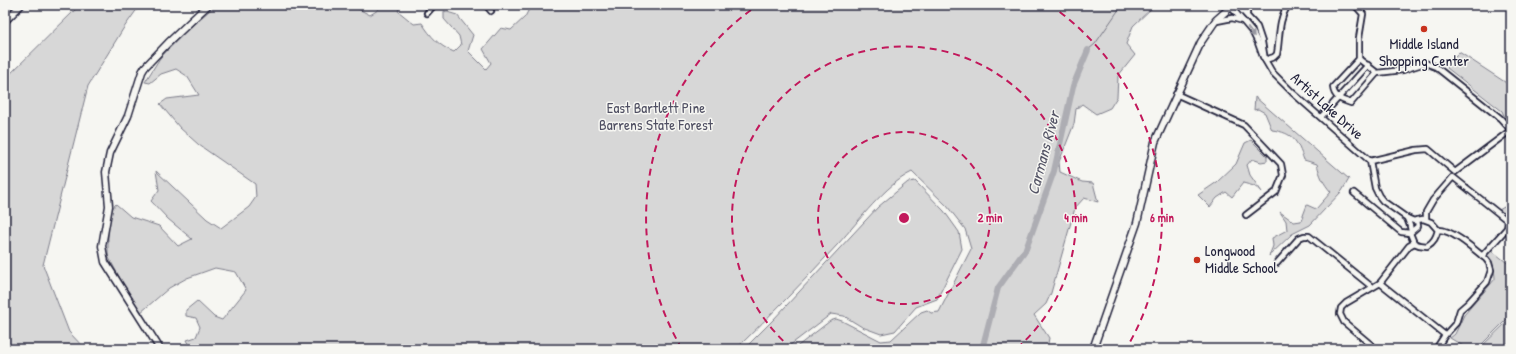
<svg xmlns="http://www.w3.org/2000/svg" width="1516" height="354" font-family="'Patrick Hand',sans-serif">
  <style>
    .green { fill: #d7d7d7; stroke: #7c7c89 }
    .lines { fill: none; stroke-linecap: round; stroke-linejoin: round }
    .stream { stroke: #757583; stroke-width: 1 }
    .river { stroke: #adadb3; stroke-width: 6 }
    .street-casing { stroke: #22223b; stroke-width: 8 }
    .secondary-casing { stroke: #22223b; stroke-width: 9 }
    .street { stroke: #f6f6f2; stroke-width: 4.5 }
    .secondary { stroke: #f6f6f2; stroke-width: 6 }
    .oneway { fill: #9797a0 }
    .ring { fill: none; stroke: #c2185b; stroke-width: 2; stroke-dasharray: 7 5 }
    .poi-dot { fill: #c8321e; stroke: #f6f6f2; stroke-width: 1.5 }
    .labels { text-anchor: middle; stroke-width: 3; stroke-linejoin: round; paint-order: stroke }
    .poi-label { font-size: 15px; fill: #22223b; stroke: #f6f6f2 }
    .street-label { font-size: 15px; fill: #22223b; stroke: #f6f6f2 }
    .park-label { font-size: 15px; fill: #4f4f62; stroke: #f6f6f2 }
    .water-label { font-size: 16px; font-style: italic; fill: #535365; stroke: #f6f6f2 }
    .centre { fill: #c2185b; stroke: #f6f6f2; stroke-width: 2 }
    .ring-label { font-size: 12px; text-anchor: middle; font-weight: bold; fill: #c2185b; stroke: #f6f6f2; stroke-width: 3; stroke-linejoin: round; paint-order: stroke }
  </style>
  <rect width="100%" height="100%" fill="#f6f6f2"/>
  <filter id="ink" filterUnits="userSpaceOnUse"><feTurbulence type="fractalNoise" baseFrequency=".025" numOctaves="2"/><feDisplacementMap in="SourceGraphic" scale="8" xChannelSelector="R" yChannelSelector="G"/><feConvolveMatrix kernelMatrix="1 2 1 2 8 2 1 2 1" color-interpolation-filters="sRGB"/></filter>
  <g filter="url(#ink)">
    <g class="green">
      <polygon points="80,5 140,5 123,29 88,86 43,265 69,332 85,349 5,349 5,79"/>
      <path d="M216,5h135l19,10 8,-5v-5h23l-3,6 16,13 8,-1c9,14 17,23 32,29l7,-7 -2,-9 -15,-17v-8l13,4 16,20 -5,16 18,18 5,-6 -8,-14 18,-21 10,2 14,-13 4,-8 -5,-4h631l-22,21 -7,18 9,11 -17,21 -1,21 -7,11 -14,6 -14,-10 -6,5 -2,15 -15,38 1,10 22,10 11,1 5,19 -14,-4 -9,10 -24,85 -5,11 -12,11 15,23 -2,11h-253l36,-28 6,-2 6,2 39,20 10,-1 30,-28 6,-2 4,3 8,-1 32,-63 -6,-20 -18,-23 -35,-34c-27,13 -53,49 -74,72 -33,36 -67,71 -102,105h-544l-5,-9 9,-3 4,-10 -4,-9 -10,-2v-6l11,-9 17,16 8,3 24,-30 -10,-18 -21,-4 -28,10 -18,10 -29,25 -8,-12 -24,-45v-34l3,-12 5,-6 15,13 28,9 19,20 14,-7 -24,-20 -17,-18 8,-11 -3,-19 51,48 14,9 28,-21 7,-10 -1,-13 -56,-39 -19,-17 -20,-24 7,-5 32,-4 -12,-19 -11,-7 -15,5 -11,9 -5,-1 15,-24 28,-29z"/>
      <polygon points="1459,52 1511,86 1511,111 1507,122 1502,111 1447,68"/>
      <path d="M1255,97l94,82 -7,12 -32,34 -18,9 -23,22 4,-10 -1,-8 15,-8 -1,-9 -6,-9 14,10 7,-1 6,-16 9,4 15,-17c-8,-9 -11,-16 -14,-28l-13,-4c-7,-19 -10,-27 -32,-30l-7,-17 -7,-4 -4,1z"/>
      <polygon points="1251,140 1267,156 1267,161 1261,162 1252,159 1247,165 1250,175 1262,192 1254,186 1243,183 1232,197 1226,192 1217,198 1210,207 1198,195 1217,182 1236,164 1245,143"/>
      <polygon points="915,181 944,211 959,232 962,249 937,299 916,307 895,331 881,334 862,327 844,316 831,314 785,349 744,349 773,320 878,207 908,182"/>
      <polygon points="1511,203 1511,222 1499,210"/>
      <path d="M1491,250l20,16v49l-34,34h-9l-18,-11 5,-4 9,-19 31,-36c0,-10 -3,-15 -10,-23z"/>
      <polygon points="1511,318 1511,349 1479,349"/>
    </g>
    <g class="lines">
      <polyline class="stream" points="1088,50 1095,44 1122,5"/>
      <polyline class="river" points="982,349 998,288 1026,249 1054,171 1073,86 1088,50"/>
      <defs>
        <g id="street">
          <polyline points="486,5 491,11"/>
          <polyline points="1237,5 1257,27 1262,42 1265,60 1272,72 1293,93 1370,161 1375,188 1379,196 1383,201 1407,218"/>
          <polyline points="1247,5 1247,14"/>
          <path d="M1355,5l8,9 -4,24v21l-26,28c1,11 9,13 18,16l26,-30 26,-3 22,-7 11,4 64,51 11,12"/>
          <polyline points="1231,7 1253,33 1258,43 1263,57"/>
          <polyline points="427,13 434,5"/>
          <polyline points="1217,21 1232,18 1243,21"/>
          <polyline points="1359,59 1377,73"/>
          <path d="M1265,60l9,-3 3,-3c3,-17 1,-34 11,-49"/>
          <polyline points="1176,94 1244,125 1281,164 1283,175 1276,192 1246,215"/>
          <polyline points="1321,117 1368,65"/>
          <polyline points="1370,161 1416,150 1428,149 1455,172 1511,130"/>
          <polyline points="1354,193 1401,232 1410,233"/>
          <path d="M1423,219l8,3 7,8c-2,7 -4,12 -11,16l-8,-1 -5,-2 -4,-10 8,-7 -1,-6z"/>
          <polyline points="1426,219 1426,212 1433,200 1453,177 1508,221 1507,228 1482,256"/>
          <polyline points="1411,231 1410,226 1407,218 1414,221 1417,220"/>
          <polyline points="1277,263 1299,238 1304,236 1309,236 1372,287"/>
          <polyline points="1380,283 1445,335"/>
          <polyline points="1376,349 1344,322 1340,314 1341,308 1346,303 1380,283 1409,246 1414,243"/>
          <path d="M1436,349l9,-14 11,-12 4,-13 8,-7 19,-21 4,-12 -2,-7 -3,-4c-11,-9 -34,-30 -48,-29"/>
        </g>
        <g id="secondary">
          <polyline points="5,21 21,5"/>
          <polyline points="160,349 105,262 102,246 109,206 106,172 110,153 128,116 142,72 145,67 168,43 208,5"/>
          <polyline points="1093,349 1137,223 1155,142 1201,42 1216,20 1233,5"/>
        </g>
      </defs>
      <use href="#street" class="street-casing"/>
      <use href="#secondary" class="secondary-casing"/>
      <use href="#street" class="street"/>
      <use href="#secondary" class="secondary"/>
    </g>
    <defs><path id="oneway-solid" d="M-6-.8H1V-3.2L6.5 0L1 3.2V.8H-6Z"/></defs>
    <use class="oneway" href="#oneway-solid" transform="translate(1251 32) rotate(53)"/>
  </g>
  <g class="ring">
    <circle cx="904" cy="218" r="86"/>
    <path d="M792 349A172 172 0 1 1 1016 349"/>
    <path d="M682 349A258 258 0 0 1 758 5M1050 5A258 258 0 0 1 1126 349"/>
  </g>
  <g class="poi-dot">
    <circle cx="1424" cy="29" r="4"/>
    <circle cx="1197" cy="260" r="4"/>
  </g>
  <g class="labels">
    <g class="poi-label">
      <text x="1424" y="49">Middle Island<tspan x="1424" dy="17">Shopping Center</tspan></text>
      <text x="1205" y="256" text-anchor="start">Longwood<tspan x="1205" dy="17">Middle School</tspan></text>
    </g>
    <g class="street-label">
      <text transform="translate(1327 106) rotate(42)" y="5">Artist Lake Drive</text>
    </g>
    <g class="park-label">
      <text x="656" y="113">East Bartlett Pine<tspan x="656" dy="17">Barrens State Forest</tspan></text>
    </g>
    <g class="water-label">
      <text transform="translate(1043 153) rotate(-75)" y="6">Carmans River</text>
    </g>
  </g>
  <circle cx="904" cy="218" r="6" class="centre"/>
  <g class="ring-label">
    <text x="990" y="222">2 min</text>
    <text x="1076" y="222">4 min</text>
    <text x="1162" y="222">6 min</text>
  </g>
  <rect width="1516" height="354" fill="none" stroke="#f6f6f2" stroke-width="20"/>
  <rect x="10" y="10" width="1496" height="334" fill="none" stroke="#22223b" stroke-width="1.5" filter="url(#ink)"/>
</svg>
